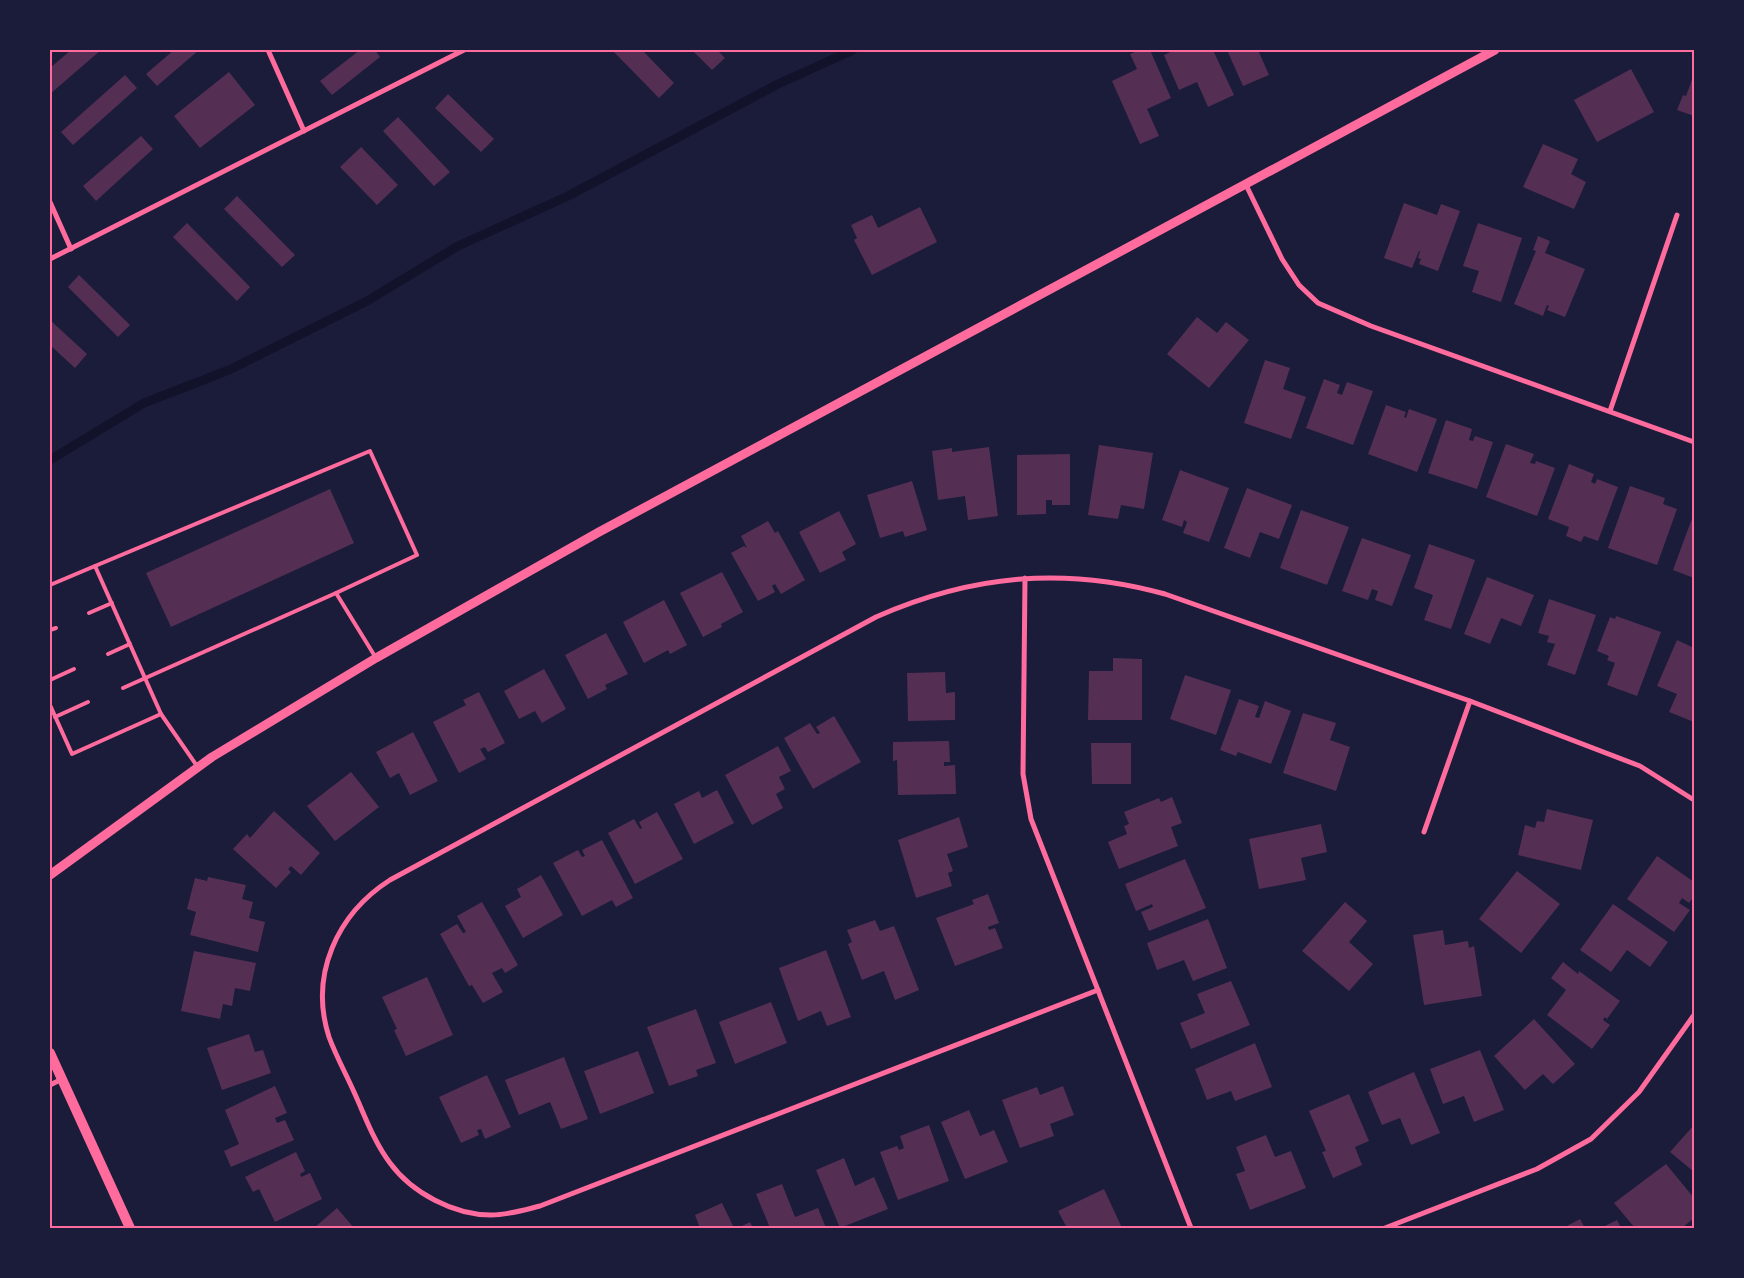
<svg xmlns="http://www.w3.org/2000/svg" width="1744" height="1278" font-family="'Times New Roman',serif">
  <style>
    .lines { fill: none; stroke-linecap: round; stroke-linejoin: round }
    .stream { stroke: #12122b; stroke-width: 9 }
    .building { fill: #542f53 }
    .service { stroke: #ff6b9d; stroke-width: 4 }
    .minor { stroke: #ff6b9d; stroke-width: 5 }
    .tertiary { stroke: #ff6b9d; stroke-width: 9 }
    .secondary { stroke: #ff6b9d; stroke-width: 10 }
    .neatline { fill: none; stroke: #ff6b9d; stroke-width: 2 }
  </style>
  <rect width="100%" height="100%" fill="#1b1b3a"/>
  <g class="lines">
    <polyline class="stream" points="50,460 144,403 229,370 367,301 458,246 568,196 778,84 853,50"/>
  </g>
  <g class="building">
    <polygon points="71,50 101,50 50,94 50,68"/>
    <polygon points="174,50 199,50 157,86 146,74"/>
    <polygon points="360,50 375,50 380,57 332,95 320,81"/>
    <polygon points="612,50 642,50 674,83 659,98"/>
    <polygon points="692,50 717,50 725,58 712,70"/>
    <polygon points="1139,50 1150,50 1171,98 1147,109 1159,136 1140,144 1112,81 1137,69 1130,54"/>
    <polygon points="1175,50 1213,50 1234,95 1208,107 1197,82 1179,90 1164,55"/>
    <polygon points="1227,50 1258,50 1269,75 1243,86"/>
    <polygon points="1631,69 1654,112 1597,142 1574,100"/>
    <polygon points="229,72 255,105 200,148 174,116"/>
    <polygon points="1694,74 1694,116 1677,110 1683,95 1686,96"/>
    <polygon points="125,75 137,88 73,145 61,132"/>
    <polygon points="448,94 494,139 481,152 435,108"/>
    <polygon points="398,117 450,172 434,186 383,131"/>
    <polygon points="141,136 153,149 96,201 83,186"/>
    <polygon points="1543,144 1578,159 1571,174 1586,182 1574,209 1523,187"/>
    <polygon points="361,147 398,185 377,205 340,167"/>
    <polygon points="237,196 295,255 282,267 224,209"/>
    <polygon points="1404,203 1437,215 1441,204 1460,211 1438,271 1419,264 1421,259 1418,258 1420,251 1419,251 1412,268 1384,258"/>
    <polygon points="920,207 937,242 872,275 854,240 857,238 851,225 872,215 878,228"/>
    <polygon points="187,223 250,287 237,301 173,237"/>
    <polygon points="1478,223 1522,238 1501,302 1472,292 1479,271 1463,266"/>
    <polygon points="1538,236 1550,241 1545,253 1585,269 1565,317 1547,310 1549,306 1547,305 1543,316 1514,304 1536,251 1533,250"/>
    <polygon points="79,275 130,325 118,337 68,287"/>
    <polygon points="1197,317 1217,333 1226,322 1249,340 1209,388 1167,354"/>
    <polygon points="50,320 87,354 75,368 50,345"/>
    <polygon points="1265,360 1290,368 1283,389 1306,397 1291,439 1244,423"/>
    <polygon points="1324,379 1340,385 1337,393 1342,395 1347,382 1373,391 1353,445 1306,428"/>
    <polygon points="1386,405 1406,412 1404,417 1406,418 1409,409 1437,419 1417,472 1368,454"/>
    <polygon points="1446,420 1472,429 1469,440 1473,441 1475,436 1493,442 1477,489 1428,473"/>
    <polygon points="1506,444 1534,454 1530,463 1535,464 1536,461 1555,468 1537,516 1486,497"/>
    <polygon points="1099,445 1153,453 1144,509 1121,505 1118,519 1088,515"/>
    <polygon points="989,447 998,516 968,520 965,496 938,500 932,451 952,448 952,452"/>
    <polygon points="1070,454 1070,505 1052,505 1052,500 1046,500 1046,514 1017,515 1017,455"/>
    <polygon points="1569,464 1594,474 1591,482 1595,484 1597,479 1618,487 1598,541 1584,536 1581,542 1566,536 1569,527 1548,519"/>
    <polygon points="1180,470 1229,488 1209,542 1183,533 1187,522 1184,520 1182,527 1162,520"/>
    <polygon points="912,481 927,530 905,537 903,531 880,538 867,495"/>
    <polygon points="1630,486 1665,498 1663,504 1677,509 1657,565 1608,548"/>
    <polygon points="1247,488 1292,505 1279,539 1260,532 1250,558 1224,548"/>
    <polygon points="330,489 354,543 171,627 146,573"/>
    <polygon points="1301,510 1349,527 1327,585 1280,568"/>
    <polygon points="839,511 856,544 842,552 846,560 820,573 799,532"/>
    <polygon points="1694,513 1694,578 1673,570"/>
    <polygon points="768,521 775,533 778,531 805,580 781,594 775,584 772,586 775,592 758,601 731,553 744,546 747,548 741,536"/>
    <polygon points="1362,538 1411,555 1392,606 1375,600 1378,591 1372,589 1368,600 1342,591"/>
    <polygon points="1429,544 1475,560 1451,629 1424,620 1433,595 1414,588"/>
    <polygon points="722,572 743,612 721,624 722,627 703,637 680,593"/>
    <polygon points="1487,577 1534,595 1521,626 1501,618 1490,644 1464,634"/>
    <polygon points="1549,599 1596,615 1575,675 1547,665 1555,644 1547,642 1549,636 1538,633"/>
    <polygon points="664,600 687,645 670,654 668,650 644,663 623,622"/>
    <polygon points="1616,616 1661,632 1637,696 1607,685 1615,663 1607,660 1609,656 1597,651 1610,617 1615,619"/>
    <polygon points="606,633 628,674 605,685 607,689 588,699 565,655"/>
    <polygon points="1677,640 1694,648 1694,722 1669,712 1677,694 1657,686"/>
    <polygon points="1113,658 1142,659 1142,720 1088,720 1089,671 1113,671"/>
    <polygon points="544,669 566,709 542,723 535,711 519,719 504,691"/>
    <polygon points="945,672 946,693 955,692 955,720 908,721 907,673"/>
    <polygon points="1185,675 1231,690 1216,735 1170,719"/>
    <polygon points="479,692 505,743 488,752 485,747 480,749 486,759 459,773 433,722 466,705 463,700"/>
    <polygon points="1239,699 1259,706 1255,717 1259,718 1265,701 1291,711 1271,764 1238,752 1236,756 1220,750"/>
    <polygon points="1303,713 1336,723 1330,740 1350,747 1336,791 1283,773"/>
    <polygon points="834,716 861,762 813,789 784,738 810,723 817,734 820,733 816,727"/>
    <polygon points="413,732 438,781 410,795 399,773 390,778 376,752"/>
    <polygon points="949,741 950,762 944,762 944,766 955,765 956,794 898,795 897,760 893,761 893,742"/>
    <polygon points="1091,743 1131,743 1131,784 1092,784"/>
    <polygon points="778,746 791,771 779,777 785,789 776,794 783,808 752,825 725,775"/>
    <polygon points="351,772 379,807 335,841 307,806"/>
    <polygon points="717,790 734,823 694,844 674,804 699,791 702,798"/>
    <polygon points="1172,797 1182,823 1171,827 1178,846 1119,869 1108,842 1127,834 1124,826 1129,824 1124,812 1159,798 1161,802"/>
    <polygon points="1547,809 1593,820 1581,870 1518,855 1525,825 1535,828 1537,821 1544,822"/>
    <polygon points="274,811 320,853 301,875 291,866 288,869 291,872 276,888 233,849 247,834 250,838"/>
    <polygon points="657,812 683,859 635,884 608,833 634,819 640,829 642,828 639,822"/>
    <polygon points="959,817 968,847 947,854 953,871 948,873 952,886 916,898 898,840"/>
    <polygon points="1321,824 1327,852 1301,858 1306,880 1259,889 1249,839"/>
    <polygon points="602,840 633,898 616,907 612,900 582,916 553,863 578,850 582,857 585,856 582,850"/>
    <polygon points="1657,856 1694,882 1694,896 1689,903 1682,898 1679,903 1690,910 1674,932 1627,899"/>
    <polygon points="1185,859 1206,908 1149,931 1141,912 1153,907 1152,904 1136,911 1125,884"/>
    <polygon points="1517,871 1560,904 1521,953 1479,919"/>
    <polygon points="541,875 563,915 523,938 505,906 521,897 517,889"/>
    <polygon points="208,877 246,885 242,899 253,902 249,918 265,922 258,952 190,935 196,912 187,909 195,878 207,881"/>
    <polygon points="988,894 999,923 988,927 989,930 995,928 1003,948 955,966 936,918 974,904 972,900"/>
    <polygon points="482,902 518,965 505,973 502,968 492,973 503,992 483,1003 472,985 469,986 440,934 457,924 463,933 466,932 457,916"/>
    <polygon points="1345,902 1367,921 1349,942 1373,964 1349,991 1302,951"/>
    <polygon points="1613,904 1668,942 1650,967 1627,950 1611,972 1580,950"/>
    <polygon points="1208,919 1227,968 1193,981 1184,960 1157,970 1147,943"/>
    <polygon points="875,920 880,931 894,926 919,990 895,1000 884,971 862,980 848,944 852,942 847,930"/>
    <polygon points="1443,930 1445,945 1468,941 1469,948 1474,946 1482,996 1424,1005 1413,935"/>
    <polygon points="826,950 851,1017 827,1026 821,1011 798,1021 779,968"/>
    <polygon points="194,951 256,963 250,991 235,988 232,1006 223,1004 220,1019 181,1011"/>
    <polygon points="1563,962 1578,974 1579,971 1620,1001 1607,1019 1605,1017 1603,1020 1610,1025 1592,1049 1547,1015 1566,990 1551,978"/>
    <polygon points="427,977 453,1035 406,1056 394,1030 397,1029 382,997"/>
    <polygon points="1231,981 1250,1025 1191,1049 1180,1023 1205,1013 1197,994"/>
    <polygon points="771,1002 787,1043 735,1064 719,1022"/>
    <polygon points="696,1009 716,1063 696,1070 698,1076 669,1086 647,1027"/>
    <polygon points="1534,1019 1575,1064 1553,1084 1543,1074 1525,1090 1494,1056"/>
    <polygon points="249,1034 255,1052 263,1050 271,1073 222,1090 207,1048"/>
    <polygon points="1255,1043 1272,1087 1235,1101 1231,1091 1207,1100 1195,1069"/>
    <polygon points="1480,1050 1504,1110 1474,1122 1464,1096 1443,1104 1430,1069"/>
    <polygon points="638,1051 654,1093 600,1114 584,1071"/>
    <polygon points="564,1057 588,1119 561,1129 550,1102 519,1115 505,1080"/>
    <polygon points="1414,1072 1440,1133 1411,1145 1400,1118 1382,1125 1368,1092"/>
    <polygon points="487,1075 511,1127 485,1139 481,1129 477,1130 479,1135 461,1143 439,1097"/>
    <polygon points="275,1086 287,1113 275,1118 277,1123 285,1120 294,1140 231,1167 224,1151 239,1144 225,1110"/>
    <polygon points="1063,1086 1074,1115 1050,1124 1054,1136 1020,1148 1002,1100 1037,1087 1040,1095"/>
    <polygon points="1349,1094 1369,1141 1355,1147 1362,1165 1333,1178 1322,1152 1326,1151 1309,1111"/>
    <polygon points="969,1110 980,1136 994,1130 1008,1162 965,1179 941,1122"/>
    <polygon points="929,1125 949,1181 898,1200 880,1152 897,1146 899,1150 904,1148 900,1136"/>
    <polygon points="1694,1125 1694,1172 1670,1152"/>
    <polygon points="1266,1135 1275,1157 1291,1151 1306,1188 1250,1210 1236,1174 1245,1171 1236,1147"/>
    <polygon points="296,1152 305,1171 300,1174 301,1177 310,1173 322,1199 275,1222 259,1189 253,1192 245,1177"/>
    <polygon points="844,1158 855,1186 874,1177 888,1209 840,1228 816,1170"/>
    <polygon points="1666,1164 1694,1198 1694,1218 1682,1228 1635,1228 1614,1203"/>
    <polygon points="782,1184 795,1217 818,1208 826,1228 770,1228 756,1194"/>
    <polygon points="1104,1189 1122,1228 1067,1228 1058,1211"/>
    <polygon points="722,1203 734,1228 700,1228 695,1215"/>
    <polygon points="337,1208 354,1228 314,1228"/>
    <polygon points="1580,1219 1585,1228 1563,1228"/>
    <polygon points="1617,1220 1621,1228 1601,1228"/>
    <polygon points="750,1222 753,1228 738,1228"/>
  </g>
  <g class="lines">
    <g class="service">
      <polyline points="95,566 370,451 417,555 336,593"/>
      <polyline points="50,585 95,566 161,714 197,766"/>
      <polyline points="89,613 112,603"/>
      <polyline points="50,630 56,628"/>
      <polyline points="108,654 130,644"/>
      <polyline points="50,680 74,669"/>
      <polyline points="123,688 336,593 376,658"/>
      <polyline points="50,705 72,754 161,714"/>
      <polyline points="55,717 88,702"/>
    </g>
    <g class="minor">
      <polyline points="268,50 304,131"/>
      <polyline points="1246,185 1282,259 1299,285 1318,303 1371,326 1694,442"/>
      <polyline points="50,202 71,249"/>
      <polyline points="50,259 464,50"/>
      <polyline points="1610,411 1677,215"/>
      <polyline points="1025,578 1023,774 1031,819 1191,1228"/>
      <polyline points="1424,832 1470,701"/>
      <path d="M1098,990l-558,216c-16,4 -32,9 -49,9 -37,0 -79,-22 -101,-52 -16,-21 -25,-47 -36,-71 -8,-18 -18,-36 -25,-55 -20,-62 8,-123 61,-157l486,-263c95,-42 188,-51 289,-23l305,107 170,65 54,34"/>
      <polyline points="50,1085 62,1079"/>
      <polyline points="1385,1228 1537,1169 1591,1139 1639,1092 1694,1015"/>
    </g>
    <polyline class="tertiary" points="50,875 212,757 376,658 599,532 1495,50"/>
    <polyline class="secondary" points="50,1053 130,1228"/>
  </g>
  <rect width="1744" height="1278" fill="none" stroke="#1b1b3a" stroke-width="102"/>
  <rect x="51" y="51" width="1642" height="1176" class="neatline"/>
</svg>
